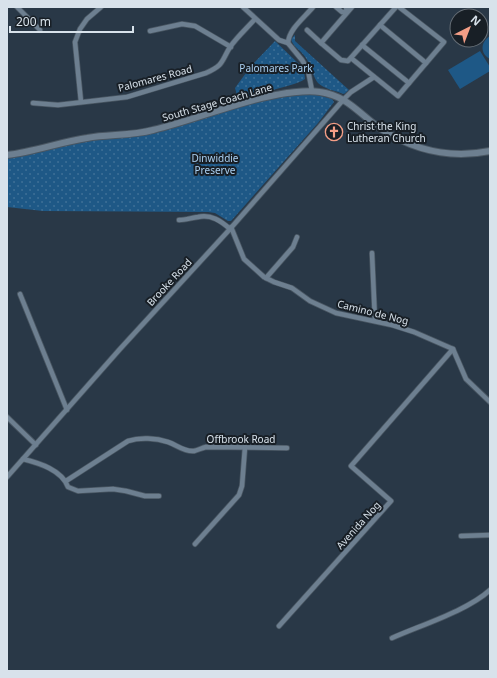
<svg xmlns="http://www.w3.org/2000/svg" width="497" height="678" font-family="'Noto Sans',sans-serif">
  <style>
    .grass { fill: url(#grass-dots) }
    .pitch { fill: #1e5886 }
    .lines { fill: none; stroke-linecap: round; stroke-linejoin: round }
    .minor-casing { stroke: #495662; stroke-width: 6 }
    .secondary-casing { stroke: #495662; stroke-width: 8 }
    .minor { stroke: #6d7f90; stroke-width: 4.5 }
    .secondary { stroke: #6d7f90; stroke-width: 6 }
    .labels { text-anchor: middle; stroke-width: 4; stroke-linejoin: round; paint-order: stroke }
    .park-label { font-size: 10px; fill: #aacff0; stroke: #181f26 }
    .street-label { font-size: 10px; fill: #d8e2eb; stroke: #181f26 }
    .poi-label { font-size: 10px; fill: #d8e2eb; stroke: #181f26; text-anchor: start }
  </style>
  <defs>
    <pattern id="grass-dots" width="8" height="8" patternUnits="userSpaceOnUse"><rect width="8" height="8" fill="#1e5886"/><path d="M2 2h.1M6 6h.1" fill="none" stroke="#3e7097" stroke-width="1.8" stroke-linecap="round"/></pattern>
  </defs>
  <rect width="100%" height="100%" fill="#293847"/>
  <g class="grass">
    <path d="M295,35v6l54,49 -5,4c-8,-3 -20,-5 -26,-11 -5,-6 -7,-18 -12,-25 -5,-8 -13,-11 -15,-19z"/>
    <path d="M275,41l26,25 3,5 1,8c-7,6 -54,16 -67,20l-3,-11 16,-22z"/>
    <polygon points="283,94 314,94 332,99 334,102 318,123 231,221 228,221 215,213 208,212 43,211 7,207 7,157 25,155 50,147 89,140 156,131"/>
  </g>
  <g class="pitch">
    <path d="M490,36v23c-10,-5 -10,-17 0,-23z"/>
    <polygon points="480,51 490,67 490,71 460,89 448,70"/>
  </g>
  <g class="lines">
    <defs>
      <g id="minor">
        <polyline points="17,7 40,30"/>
        <polyline points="243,7 279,40 288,43"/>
        <polyline points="336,7 342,12 347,12 346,7"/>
        <polyline points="352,7 321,43 341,60 348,61 396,7"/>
        <polyline points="380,25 426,63"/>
        <polyline points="307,30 321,43"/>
        <polyline points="150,31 182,24 195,26 231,47"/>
        <polyline points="362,45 409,83"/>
        <polyline points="351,58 398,96 444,42 399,7"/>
        <path d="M312,91l-4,-21 -6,-10 -14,-17c1,-14 16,-25 25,-36"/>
        <polyline points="81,102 75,42 80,29 87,19 101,7"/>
        <path d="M33,103l25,2 69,-8 79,-24c18,-8 15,-11 24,-26 7,-10 17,-19 25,-28"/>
        <path d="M179,220c6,0 12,-2 19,-3 13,-3 23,4 32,12"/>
        <polyline points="231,227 244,259 264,277 274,282 292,288 310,301 336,313 392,325 414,332 453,349 466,379 490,402"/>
        <polyline points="372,253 375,321"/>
        <polyline points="266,278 293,247 297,237"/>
        <polyline points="20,294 67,410"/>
        <polyline points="7,417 36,445"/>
        <path d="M23,459c16,4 39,11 45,28l10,4 35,-2 13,2 19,5h14"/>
        <polyline points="7,477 120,349 230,229 344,99 351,92 374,77"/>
        <path d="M66,481l62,-40c12,-4 28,-3 40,1 9,3 16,10 26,9 4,-1 8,-3 12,-4l81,1"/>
        <polyline points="461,536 490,535"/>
        <polyline points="195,544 239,495 242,486 245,447"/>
        <polyline points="279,626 391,501 351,466 453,349"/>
        <path d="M392,638c29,-13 75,-27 98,-48"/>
      </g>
      <path id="secondary" d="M7,155c27,-3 53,-13 80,-17 22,-4 44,-2 66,-8 45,-11 88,-30 134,-37 11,-1 21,-3 33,-1 28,4 39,22 61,37 34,22 69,30 109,22"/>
    </defs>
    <use href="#minor" class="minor-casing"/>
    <use href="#secondary" class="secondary-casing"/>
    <use href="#minor" class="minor"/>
    <use href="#secondary" class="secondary"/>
  </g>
  <defs>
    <symbol id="church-ring" viewBox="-11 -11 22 22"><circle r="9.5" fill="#181f26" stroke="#f49e86" stroke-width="1.5"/><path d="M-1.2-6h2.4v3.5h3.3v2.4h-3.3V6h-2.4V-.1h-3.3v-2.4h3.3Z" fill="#f49e86"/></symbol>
  </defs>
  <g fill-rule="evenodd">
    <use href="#church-ring" x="324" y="122" width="20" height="20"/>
  </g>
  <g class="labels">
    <g class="park-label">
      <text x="276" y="72">Palomares Park</text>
      <text x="215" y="162">Dinwiddie<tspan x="215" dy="12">Preserve</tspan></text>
    </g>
    <g class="street-label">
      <text transform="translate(155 78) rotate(-15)" y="4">Palomares Road</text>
      <text transform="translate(217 102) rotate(-16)" y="4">South Stage Coach Lane</text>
      <text transform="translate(169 282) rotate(-47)" y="4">Brooke Road</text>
      <text transform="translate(373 312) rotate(14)" y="4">Camino de Nog</text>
      <text x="241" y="443">Offbrook Road</text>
      <text transform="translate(358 525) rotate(-48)" y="4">Avenida Nog</text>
    </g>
    <g class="poi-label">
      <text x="347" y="130">Christ the King<tspan x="347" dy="12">Lutheran Church</tspan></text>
    </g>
  </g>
  <rect width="497" height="678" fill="none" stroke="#d8e2eb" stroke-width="16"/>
  <g transform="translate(469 28) rotate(42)"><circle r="19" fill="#181f26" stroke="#656d75"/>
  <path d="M0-3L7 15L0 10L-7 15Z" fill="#f49e86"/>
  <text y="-6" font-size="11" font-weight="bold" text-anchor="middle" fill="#d8e2eb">N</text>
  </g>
  <path d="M10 26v6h123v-6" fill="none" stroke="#d8e2eb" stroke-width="2"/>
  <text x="16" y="26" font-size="12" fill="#d8e2eb" stroke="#181f26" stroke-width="3" paint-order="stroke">200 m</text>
</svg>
